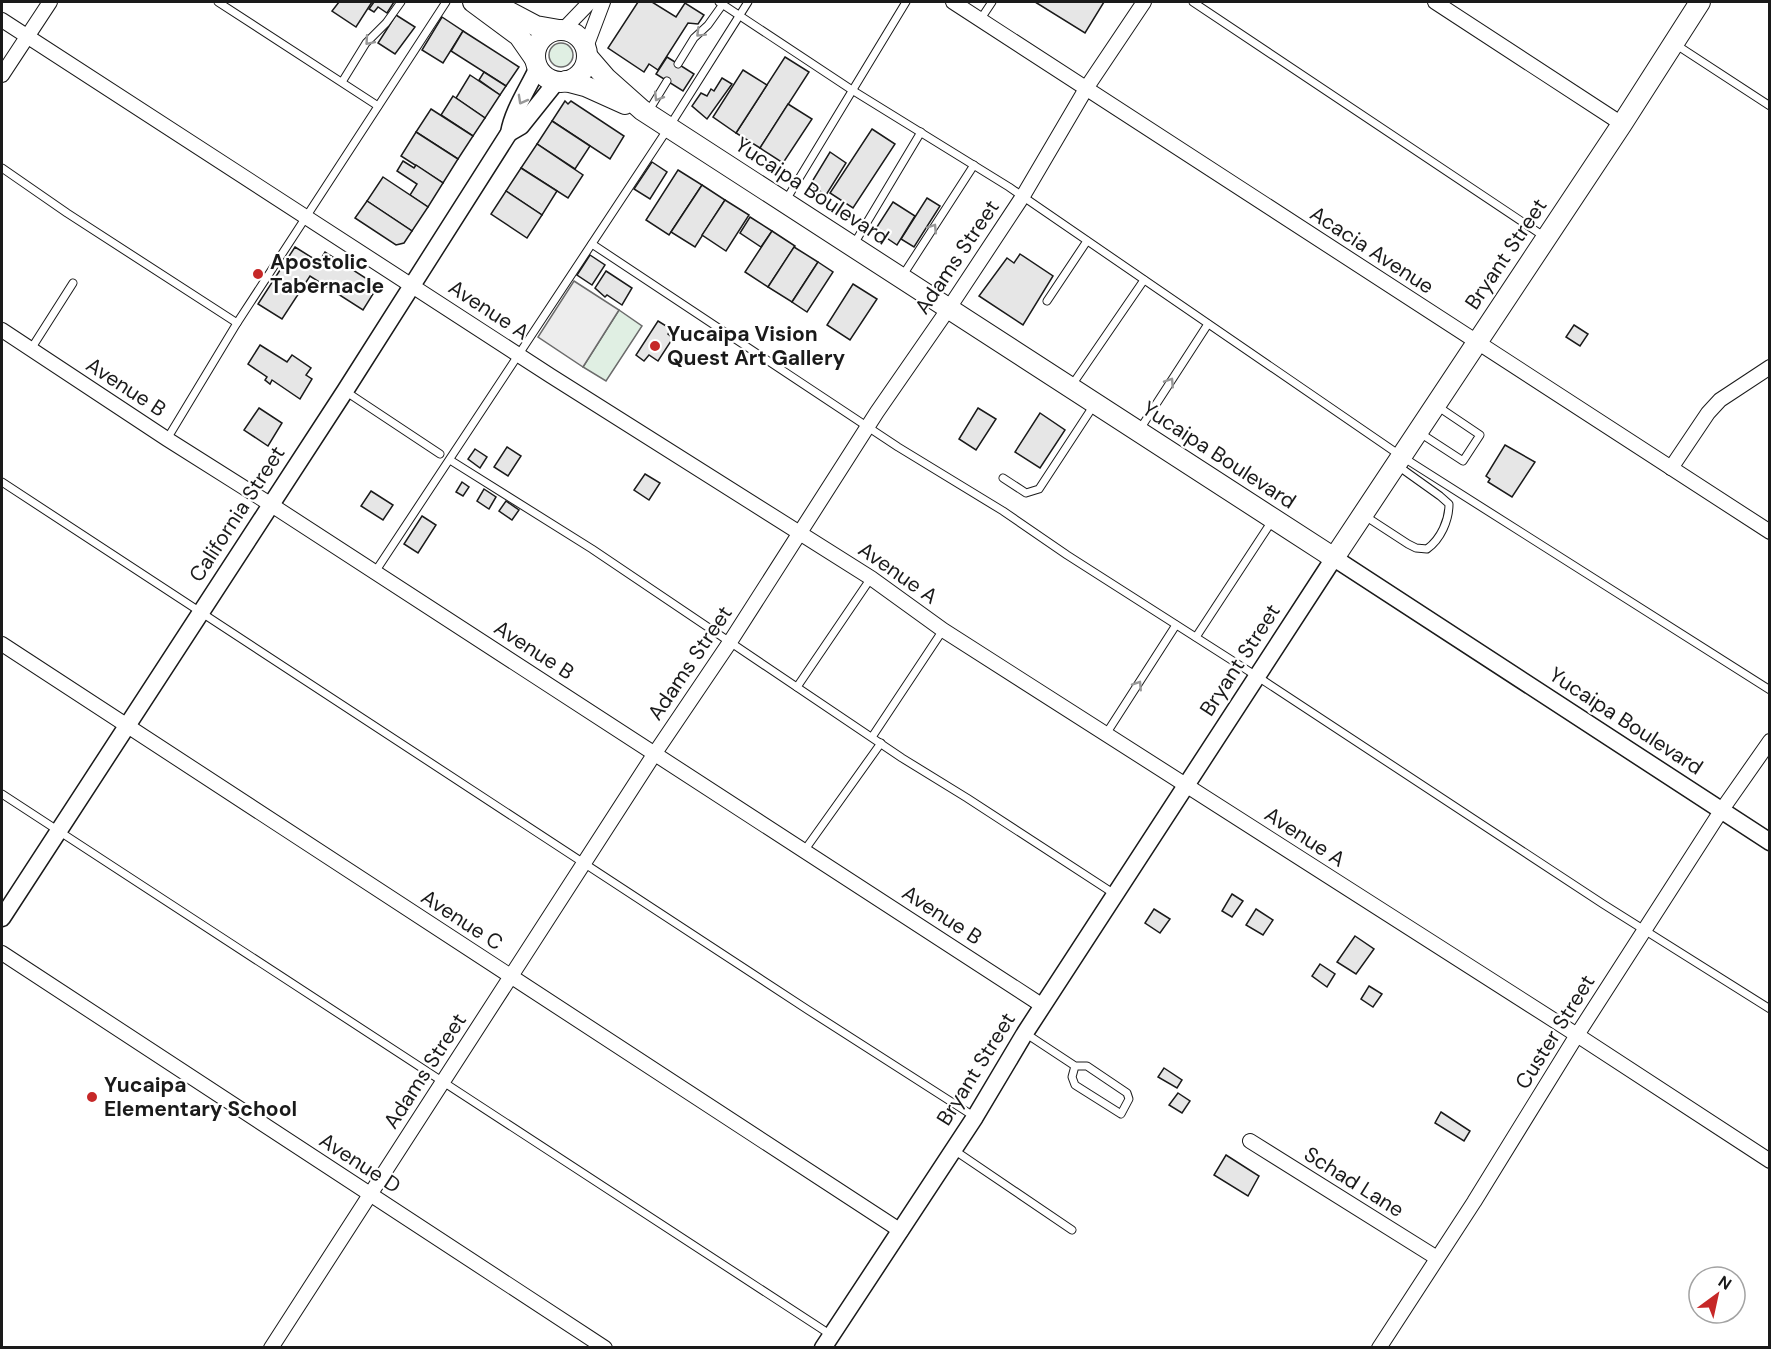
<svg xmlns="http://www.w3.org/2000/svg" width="1771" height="1349" viewBox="0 0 1771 1349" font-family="'DM Sans',sans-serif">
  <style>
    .green { fill: #e0efe3; stroke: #6a6a6a; stroke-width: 1.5 }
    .parking { fill: #ededed; stroke: #6a6a6a; stroke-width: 1.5 }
    .building { fill: #e6e6e6; stroke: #1a1a1a; stroke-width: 1.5 }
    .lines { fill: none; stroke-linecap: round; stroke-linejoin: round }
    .service-casing { stroke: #1a1a1a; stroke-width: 9 }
    .minor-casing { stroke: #1a1a1a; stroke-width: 16 }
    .tertiary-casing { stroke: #1a1a1a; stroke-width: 19 }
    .secondary-casing { stroke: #1a1a1a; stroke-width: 22 }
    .service { stroke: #fff; stroke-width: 7 }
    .minor { stroke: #fff; stroke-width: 14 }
    .tertiary { stroke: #fff; stroke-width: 16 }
    .secondary { stroke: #fff; stroke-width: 20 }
    .oneway { stroke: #989898 }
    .poi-dot { fill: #c62828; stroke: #fff; stroke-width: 2 }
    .labels { text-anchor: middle; stroke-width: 4.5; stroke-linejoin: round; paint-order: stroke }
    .street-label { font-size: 21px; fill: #1a1a1a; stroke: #fff }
    .poi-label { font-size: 21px; font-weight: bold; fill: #1a1a1a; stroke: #fff; text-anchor: start }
  </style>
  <rect width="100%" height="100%" fill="#fff"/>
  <!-- green -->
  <g class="green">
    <circle cx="561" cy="55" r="12"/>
    <path d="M619,310L642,326L606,381L583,367Z"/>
  </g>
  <!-- parking -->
  <path class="parking" d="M574,281L619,310L583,367L538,337Z"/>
  <!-- building -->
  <g class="building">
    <path d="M339,2H372L356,27L332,11Z"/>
    <path d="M374,2H394L387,13L378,7L374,12L369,9Z"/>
    <path d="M638,2H652L676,17L685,3L704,15L698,24L688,23L658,70L649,64L644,72L608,48Z"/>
    <path d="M1035,2H1104L1085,33Z"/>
    <path d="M396,15L415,27L395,54L378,43Z"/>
    <path d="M442,17L463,31L443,63L422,50Z"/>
    <path d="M463,31L519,67L506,86L451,51Z"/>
    <path d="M667,57L694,74L683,91L656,74Z"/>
    <path d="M785,57L809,72L760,148L736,133Z"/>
    <path d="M743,70L767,85L736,133L713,117Z"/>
    <path d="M484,72L506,86L500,95L479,80Z"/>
    <path d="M470,75L500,95L485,118L456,98Z"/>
    <path d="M722,78L732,84L707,119L692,106L701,93L707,96L711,89L714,91Z"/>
    <path d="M453,96L485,118L473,136L441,115Z"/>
    <path d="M565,101L568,104L571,101L624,136L610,159L552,121Z"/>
    <path d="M788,104L812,119L783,163L760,148Z"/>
    <path d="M431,109L473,136L458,159L416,132Z"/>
    <path d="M552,121L590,146L575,169L537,144Z"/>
    <path d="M872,129L895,144L853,208L830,193Z"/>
    <path d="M416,132L458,159L443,183L401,156Z"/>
    <path d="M537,144L583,175L568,198L521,168Z"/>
    <path d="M830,152L846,163L826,195L810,185Z"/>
    <path d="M403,161L414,168L416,165L443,183L428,207L410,195L417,184L397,171Z"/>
    <path d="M652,162L667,172L650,199L634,189Z"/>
    <path d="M521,168L557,191L542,215L506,191Z"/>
    <path d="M678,170L702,185L669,235L646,220Z"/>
    <path d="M383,177L428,207L412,231L367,201Z"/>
    <path d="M702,185L725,200L695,247L671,232Z"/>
    <path d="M506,191L542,215L527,238L491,214Z"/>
    <path d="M927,198L940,206L914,247L901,239Z"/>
    <path d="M725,200L749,215L726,251L702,235Z"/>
    <path d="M367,201L412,231L404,243L396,245L355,218Z"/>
    <path d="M893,202L915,216L897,245L875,230Z"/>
    <path d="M750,217L772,231L761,247L740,233Z"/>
    <path d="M772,231L795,246L768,287L745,272Z"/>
    <path d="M295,247L319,262L325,252L378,286L363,310L310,276L282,319L258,304Z"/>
    <path d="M794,247L818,262L792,302L768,287Z"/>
    <path d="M1020,254L1053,276L1023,325L979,296L1007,258L1014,263Z"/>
    <path d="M590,255L605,265L592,285L577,275Z"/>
    <path d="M818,262L833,272L807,312L792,302Z"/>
    <path d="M606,271L632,288L622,305L607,295L605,297L595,288Z"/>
    <path d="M853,284L877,299L850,340L827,325Z"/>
    <path d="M658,321L671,329L668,334L673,338L658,361L649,355L644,361L636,355Z"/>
    <path d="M1574,325L1588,334L1580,346L1566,337Z"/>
    <path d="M260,345L287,362L292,355L311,368L306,375L312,379L300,399L272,380L270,384L265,380L267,377L248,364Z"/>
    <path d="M259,408L282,423L268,446L244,430Z"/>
    <path d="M978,408L996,419L976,450L959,439Z"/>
    <path d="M1040,413L1065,430L1040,468L1015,452Z"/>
    <path d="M1505,445L1535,462L1512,497L1488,482L1490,479L1486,476Z"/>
    <path d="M507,447L521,456L508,476L494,467Z"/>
    <path d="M475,449L487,457L480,468L468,459Z"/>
    <path d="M645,474L660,483L649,500L634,490Z"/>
    <path d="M462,482L469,487L463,496L456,492Z"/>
    <path d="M484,489L496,497L489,509L477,501Z"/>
    <path d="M371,491L393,505L383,520L361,506Z"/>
    <path d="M506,501L519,510L512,520L499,511Z"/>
    <path d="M422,516L436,525L418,553L404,544Z"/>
    <path d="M1232,894L1243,901L1232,917L1222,911Z"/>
    <path d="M1154,909L1170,919L1160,933L1145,923Z"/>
    <path d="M1256,909L1273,920L1263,935L1246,925Z"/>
    <path d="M1355,936L1374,949L1356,974L1337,962Z"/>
    <path d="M1320,964L1335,974L1327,987L1312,976Z"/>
    <path d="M1369,986L1382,994L1373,1007L1361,999Z"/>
    <path d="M1164,1068L1182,1080L1177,1088L1158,1077Z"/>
    <path d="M1178,1093L1190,1101L1182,1113L1169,1105Z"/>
    <path d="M1441,1112L1470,1131L1464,1141L1435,1123Z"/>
    <path d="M1226,1155L1259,1176L1248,1196L1214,1175Z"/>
  </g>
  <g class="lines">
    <defs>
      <g id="service">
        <path d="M218,2L378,106"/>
        <path d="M719,2L852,90L1009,187L1401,456L1770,690"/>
        <path d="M1193,2L1545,237"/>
        <path d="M980,20L992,2"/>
        <path d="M1675,44L1770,106"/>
        <path d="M678,64L694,38L708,25L723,4"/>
        <path d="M342,82L366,43L386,23L401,2"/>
        <path d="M648,112L667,81"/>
        <path d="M2,168L67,213L237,323L446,2"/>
        <path d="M786,200L906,2"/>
        <path d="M592,244L898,447L1003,511L1067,555L1258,677L1603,904L1770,1009"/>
        <path d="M854,244L921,132"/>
        <path d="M903,275L974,165"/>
        <path d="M1047,301L1087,241"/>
        <path d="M31,349L73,283"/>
        <path d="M1072,385L1144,280"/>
        <path d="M345,391L440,454"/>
        <path d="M1140,429L1208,324"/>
        <path d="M1420,433L1463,461L1480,435L1437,406"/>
        <path d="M167,439L237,323"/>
        <path d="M450,460L592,549L902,758L967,798L1116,895"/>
        <path d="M1003,478L1026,493L1039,489L1094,405"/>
        <path d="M2,482L808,1010L975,1117"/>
        <path d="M1365,516L1408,544L1416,548L1427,549C1441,539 1449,520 1449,504L1440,496L1398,466"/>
        <path d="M375,572L669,127L748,2"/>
        <path d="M1196,637L1272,521"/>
        <path d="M797,687L871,578"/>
        <path d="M1106,734L1176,625"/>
        <path d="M872,737L943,630"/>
        <path d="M2,794L831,1335"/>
        <path d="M804,851L881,743"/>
        <path d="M1025,1033L1075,1066H1087L1127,1093L1129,1099L1121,1114L1075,1085L1072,1077L1075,1066"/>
        <path d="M954,1150L1072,1230"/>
      </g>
      <g id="minor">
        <path d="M953,2L1770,532"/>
        <path d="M1435,2L1622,124"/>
        <path d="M2,20L551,376L871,578L943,630L1577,1035L1770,1161"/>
        <path d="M563,30L590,2"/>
        <path d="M586,47L603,2"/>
        <path d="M2,75L50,2"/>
        <path d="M2,330L167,439L270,504L1043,1006"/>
        <path d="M1671,468L1708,413L1720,400L1770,367"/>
        <path d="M2,644L901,1231"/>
        <path d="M2,953L605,1348"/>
        <path d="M1250,1141L1437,1258"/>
        <path d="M271,1348L655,753L730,642L877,412L949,308L1023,196L1087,87L1144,2"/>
        <path d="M1379,1348L1474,1202L1577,1035L1721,811L1770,741"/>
      </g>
      <g id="tertiary">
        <path d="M509,133L521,126L557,81"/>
        <path d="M2,918L345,391L509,133C513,110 528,89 538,67"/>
        <path d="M823,1348L975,1117L1025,1033L1334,558L1770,842"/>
      </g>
      <g id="secondary">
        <path d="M473,2L519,36L535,59"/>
        <path d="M498,6L536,26L559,30"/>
        <circle cx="561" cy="56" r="26"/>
        <path d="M587,56L606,78L642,110L1334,558L1622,124L1700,2"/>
        <path d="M566,81L585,86L625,104"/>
      </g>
    </defs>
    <!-- service casing -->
    <use href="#service" class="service-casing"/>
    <!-- minor casing -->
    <use href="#minor" class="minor-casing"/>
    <!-- tertiary casing -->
    <use href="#tertiary" class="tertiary-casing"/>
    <!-- secondary casing -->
    <use href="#secondary" class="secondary-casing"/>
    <!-- service -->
    <use href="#service" class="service"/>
    <!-- minor -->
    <use href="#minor" class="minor"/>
    <!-- tertiary -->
    <use href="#tertiary" class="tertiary"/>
    <!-- secondary -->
    <use href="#secondary" class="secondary"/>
  </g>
  <!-- one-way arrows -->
  <defs><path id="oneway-chevron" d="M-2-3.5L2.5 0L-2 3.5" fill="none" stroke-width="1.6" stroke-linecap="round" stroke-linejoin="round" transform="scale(1.5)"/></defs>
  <g class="oneway">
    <use href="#oneway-chevron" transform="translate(700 33) rotate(135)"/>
    <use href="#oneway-chevron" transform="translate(369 41) rotate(131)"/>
    <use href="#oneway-chevron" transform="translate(658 97) rotate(122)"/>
    <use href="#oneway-chevron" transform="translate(522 100) rotate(119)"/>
    <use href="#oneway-chevron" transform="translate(933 228) rotate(-57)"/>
    <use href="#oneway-chevron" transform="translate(1170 382) rotate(-57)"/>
    <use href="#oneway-chevron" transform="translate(1138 685) rotate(-57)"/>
  </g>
  <!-- markers -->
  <g class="poi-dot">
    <circle cx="258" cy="274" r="6"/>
    <circle cx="655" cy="346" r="6"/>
    <circle cx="92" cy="1097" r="6"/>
  </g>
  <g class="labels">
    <!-- street labels -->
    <g class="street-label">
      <text transform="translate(812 191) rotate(33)" y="7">Yucaipa Boulevard</text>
      <text transform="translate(1372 250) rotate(33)" y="7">Acacia Avenue</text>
      <text transform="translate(1506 254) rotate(-56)" y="7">Bryant Street</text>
      <text transform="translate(957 257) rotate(-56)" y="7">Adams Street</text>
      <text transform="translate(489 310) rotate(33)" y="7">Avenue A</text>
      <text transform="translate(126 387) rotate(33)" y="7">Avenue B</text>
      <text transform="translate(1219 455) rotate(33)" y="7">Yucaipa Boulevard</text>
      <text transform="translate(237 514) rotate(-57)" y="7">California Street</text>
      <text transform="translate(898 573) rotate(35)" y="7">Avenue A</text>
      <text transform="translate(534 650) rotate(33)" y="7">Avenue B</text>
      <text transform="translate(1240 660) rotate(-57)" y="7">Bryant Street</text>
      <text transform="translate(690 663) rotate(-56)" y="7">Adams Street</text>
      <text transform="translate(1626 721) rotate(33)" y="7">Yucaipa Boulevard</text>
      <text transform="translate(1305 837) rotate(33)" y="7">Avenue A</text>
      <text transform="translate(942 915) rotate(33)" y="7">Avenue B</text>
      <text transform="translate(462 920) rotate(33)" y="7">Avenue C</text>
      <text transform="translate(1555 1032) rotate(-58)" y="7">Custer Street</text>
      <text transform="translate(976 1069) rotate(-58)" y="7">Bryant Street</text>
      <text transform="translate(425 1071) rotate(-57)" y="7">Adams Street</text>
      <text transform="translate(360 1163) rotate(33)" y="7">Avenue D</text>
      <text transform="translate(1354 1182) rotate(32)" y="7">Schad Lane</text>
    </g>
    <!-- poi labels -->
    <g class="poi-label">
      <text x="270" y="269">Apostolic<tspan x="270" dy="24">Tabernacle</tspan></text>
      <text x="667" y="341">Yucaipa Vision<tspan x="667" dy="24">Quest Art Gallery</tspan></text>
      <text x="104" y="1092">Yucaipa<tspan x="104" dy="24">Elementary School</tspan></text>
    </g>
  </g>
  <!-- border -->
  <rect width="1771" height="1349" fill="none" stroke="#1a1a1a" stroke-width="6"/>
  <!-- north arrow -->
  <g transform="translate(1717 1295) rotate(33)"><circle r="28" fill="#ffffff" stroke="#a3a3a3" stroke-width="1.5"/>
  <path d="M0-4.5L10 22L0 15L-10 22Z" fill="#c62828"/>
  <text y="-9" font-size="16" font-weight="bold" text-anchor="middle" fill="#1a1a1a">N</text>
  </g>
</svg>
